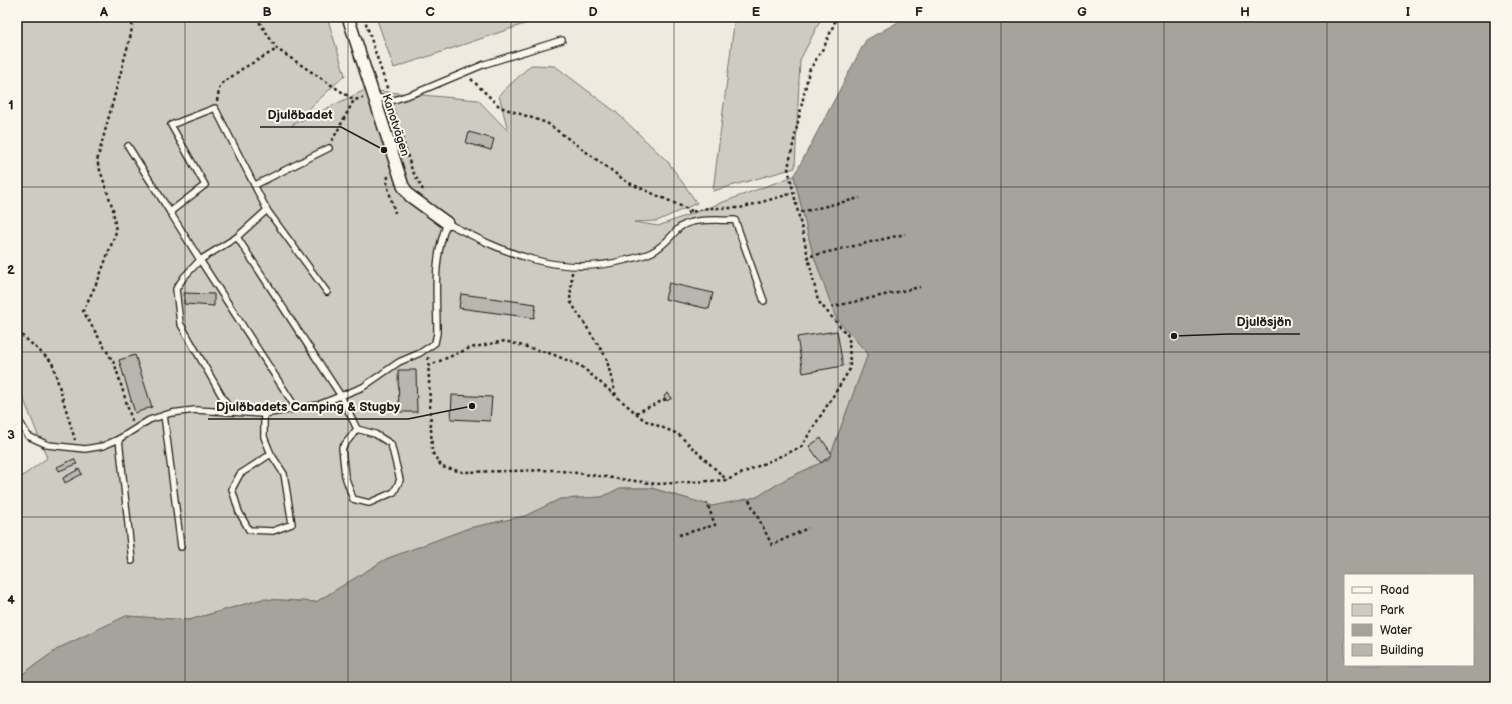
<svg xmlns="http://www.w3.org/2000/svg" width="1512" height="704" viewBox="0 0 1512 704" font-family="'Balsamiq Sans',sans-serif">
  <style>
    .green { fill: #ceccc2; stroke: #75746f }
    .water { fill: #a6a39d; stroke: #6f6d69; fill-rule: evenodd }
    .building { fill: #b9b6af; stroke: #1c1c1c }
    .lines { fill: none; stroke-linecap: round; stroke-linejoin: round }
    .lane-casing { stroke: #1c1c1c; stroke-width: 8 }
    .street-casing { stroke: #1c1c1c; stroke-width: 14 }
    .path { stroke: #1c1c1c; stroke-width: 2.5; stroke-dasharray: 3 3; stroke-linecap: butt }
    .lane { stroke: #fbf7ec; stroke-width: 5.5 }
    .street { stroke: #fbf7ec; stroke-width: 11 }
    .grid { fill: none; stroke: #1c1c1c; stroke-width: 1; stroke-opacity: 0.55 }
    .labels { text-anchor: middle; stroke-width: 4; stroke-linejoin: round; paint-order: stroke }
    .street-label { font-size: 12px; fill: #1c1c1c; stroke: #fbf7ec }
    .leader { fill: none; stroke: #1c1c1c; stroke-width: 1.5 }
    .callout-dot { fill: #1c1c1c; stroke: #fbf7ec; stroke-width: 1.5 }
    .callout-label { font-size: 13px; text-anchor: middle; font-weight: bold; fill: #1c1c1c; stroke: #fbf7ec; stroke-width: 4; stroke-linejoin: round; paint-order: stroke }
    .neatline { fill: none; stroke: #1c1c1c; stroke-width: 1.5 }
    .grid-label { font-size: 13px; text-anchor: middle; font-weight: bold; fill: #1c1c1c }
  </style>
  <rect width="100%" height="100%" fill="#eeeadf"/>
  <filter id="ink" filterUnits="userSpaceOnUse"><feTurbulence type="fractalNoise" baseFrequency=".025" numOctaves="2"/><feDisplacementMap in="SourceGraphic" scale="8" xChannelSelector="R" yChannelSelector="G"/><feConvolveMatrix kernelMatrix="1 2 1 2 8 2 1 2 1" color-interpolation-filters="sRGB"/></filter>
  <g filter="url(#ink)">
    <!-- green -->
    <g class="green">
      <path d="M17,17H327L345,75L292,125L365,90L478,100L508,131L499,95L531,65L555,66L617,113L668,162L697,203L657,221L634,222L658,226L794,176L812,251L836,318L868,354L829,459L786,479L757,497L712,506L652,488H620L602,497L560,499L525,516L469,528L386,559L316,602L263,599L189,620L126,616L59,648L17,678V480L47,458L17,382Z"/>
      <path d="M376,17H545L394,68Z"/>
      <path d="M735,17H822L800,60L795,168L713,191Z"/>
    </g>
    <!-- water -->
    <path class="water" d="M907,17H1495V687H17V678L59,648L126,616L189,620L263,599L316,602L386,559L469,528L525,516L560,499L602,497L620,488H651L712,506L757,497L786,479L829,459L868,354L836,318L812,251L794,176L866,40ZM1345,575H1473V665H1345Z"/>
    <!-- building -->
    <g class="building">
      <path d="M469,132L494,139L491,150L466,143Z"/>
      <path d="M669,283L713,293L709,309L665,299Z"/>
      <path d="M184,293L214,294V306L184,304Z"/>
      <path d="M461,294L536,304L534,318L459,308Z"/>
      <path d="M837,331L843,366L803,373L797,337Z"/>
      <path d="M135,355L152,407L135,413L119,360Z"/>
      <path d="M398,370H416L417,412H399Z"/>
      <path d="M668,393L672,398L667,401L664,396Z"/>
      <path d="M452,395L492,397L490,421L451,419Z"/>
      <path d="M821,438L832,454L821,463L809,446Z"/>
      <path d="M74,459L77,464L59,471L57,467Z"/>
      <path d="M79,469L82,474L65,483L63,478Z"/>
    </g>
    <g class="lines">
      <defs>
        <g id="lane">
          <path d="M373,96L391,101L418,92L485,64L562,40"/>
          <path d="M128,146L170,212"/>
          <path d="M255,185L329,148"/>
          <path d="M237,237L200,260L296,408"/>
          <path d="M327,292L267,210L237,237L341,396L357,429L375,434L391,444L400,480L394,492L369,503L353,499L345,476L342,448L357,429"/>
          <path d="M231,412L180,323L176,289L184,277L200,260L170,212L205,185L171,125L215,108L267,210"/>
          <path d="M264,414V437L271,454L240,474L232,489L239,512L249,530L273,531L292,524L284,474L271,454"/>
          <path d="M164,415L181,547"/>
          <path d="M21,424L28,436L48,445L85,449L103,446L119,439L149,420L171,413L195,410L264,414L318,405L363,387L399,362L420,353L435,343L437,333C437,293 432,262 447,223C505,253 559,278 626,260C635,258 644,256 652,252C664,246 670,237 679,228C692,217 719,221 735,220L764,301"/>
          <path d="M119,439L132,561"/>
        </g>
        <path id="street" d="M348,17L403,186L410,196L447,223"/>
      </defs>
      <!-- lane casing -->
      <use href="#lane" class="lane-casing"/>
      <!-- street casing -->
      <use href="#street" class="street-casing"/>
      <!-- path -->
      <g class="path">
        <path d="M256,17L277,49L354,100"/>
        <path d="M364,17L388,91"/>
        <path d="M471,79L500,107L547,123L627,182L692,211"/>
        <path d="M217,101L220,85L242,69L277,49"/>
        <path d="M393,109L412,170L423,190"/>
        <path d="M332,141L354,100L363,98"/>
        <path d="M388,176L387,184L395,213"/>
        <path d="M801,212L860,198"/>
        <path d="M687,213L708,208H740L794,193"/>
        <path d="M811,256L905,234"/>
        <path d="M572,272L570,301L606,357L616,396"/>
        <path d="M831,307L920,287"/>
        <path d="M17,331L52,362L75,440"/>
        <path d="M428,357L432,452L442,467L463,472L555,470L657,484L727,480L801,447L850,369L849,337L818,301L788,168L809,71L825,45L837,17"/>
        <path d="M428,366L470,348L505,341L552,354L581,366L644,420L678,434L727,480"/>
        <path d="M636,413L666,399"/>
        <path d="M132,421L115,365L83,311L99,278L116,232L113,209L97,161L131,34L133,17"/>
        <path d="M749,500L772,545L808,528"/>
        <path d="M679,535L715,525L707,503"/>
      </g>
      <!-- lane -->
      <use href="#lane" class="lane"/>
      <!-- street -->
      <use href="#street" class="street"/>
    </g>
  </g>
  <!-- grid -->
  <path class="grid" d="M185,17V687M348,17V687M511,17V687M674,17V687M838,17V687M1001,17V687M1164,17V687M1327,17V687M17,187H1495M17,352H1495M17,517H1495"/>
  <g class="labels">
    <!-- street labels -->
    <g class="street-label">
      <text transform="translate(396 125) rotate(72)" y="4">Kanotvägen</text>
    </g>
  </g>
  <!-- callouts -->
  <path class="leader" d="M384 150L341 127H260M1174 336L1229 334H1300M472 406L408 419H208"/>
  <g class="callout-dot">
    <circle cx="384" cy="150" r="4"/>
    <circle cx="1174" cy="336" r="4"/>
    <circle cx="472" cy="406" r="4"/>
  </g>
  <g class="callout-label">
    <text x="300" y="119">Djulöbadet</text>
    <text x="1264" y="326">Djulösjön</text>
    <text x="308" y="411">Djulöbadets Camping &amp; Stugby</text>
  </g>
  <!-- margin -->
  <rect width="1512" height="704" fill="none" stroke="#fbf7ec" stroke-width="44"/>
  <!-- legend -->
  <rect x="1344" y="574" width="130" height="92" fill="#fbf7ec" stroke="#a29f99"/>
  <rect x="1352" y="587" width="20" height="6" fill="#fbf7ec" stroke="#a29f99"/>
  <text x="1380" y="594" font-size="12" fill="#1c1c1c">Road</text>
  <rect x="1352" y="604" width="20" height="12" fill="#ceccc2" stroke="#a29f99"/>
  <text x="1380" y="614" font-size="12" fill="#1c1c1c">Park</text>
  <rect x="1352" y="624" width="20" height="12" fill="#a6a39d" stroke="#a29f99"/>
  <text x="1380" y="634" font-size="12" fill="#1c1c1c">Water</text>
  <rect x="1352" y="644" width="20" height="12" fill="#b9b6af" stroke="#a29f99"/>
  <text x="1380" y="654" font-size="12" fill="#1c1c1c">Building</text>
  <rect x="22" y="22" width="1468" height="660" class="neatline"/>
  <g class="grid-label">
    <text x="104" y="16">A</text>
    <text x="267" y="16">B</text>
    <text x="430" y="16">C</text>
    <text x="593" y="16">D</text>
    <text x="756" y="16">E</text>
    <text x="919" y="16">F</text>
    <text x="1082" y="16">G</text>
    <text x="1245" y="16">H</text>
    <text x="1408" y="16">I</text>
    <text x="11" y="109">1</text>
    <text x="11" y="274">2</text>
    <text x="11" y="439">3</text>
    <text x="11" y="604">4</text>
  </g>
</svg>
